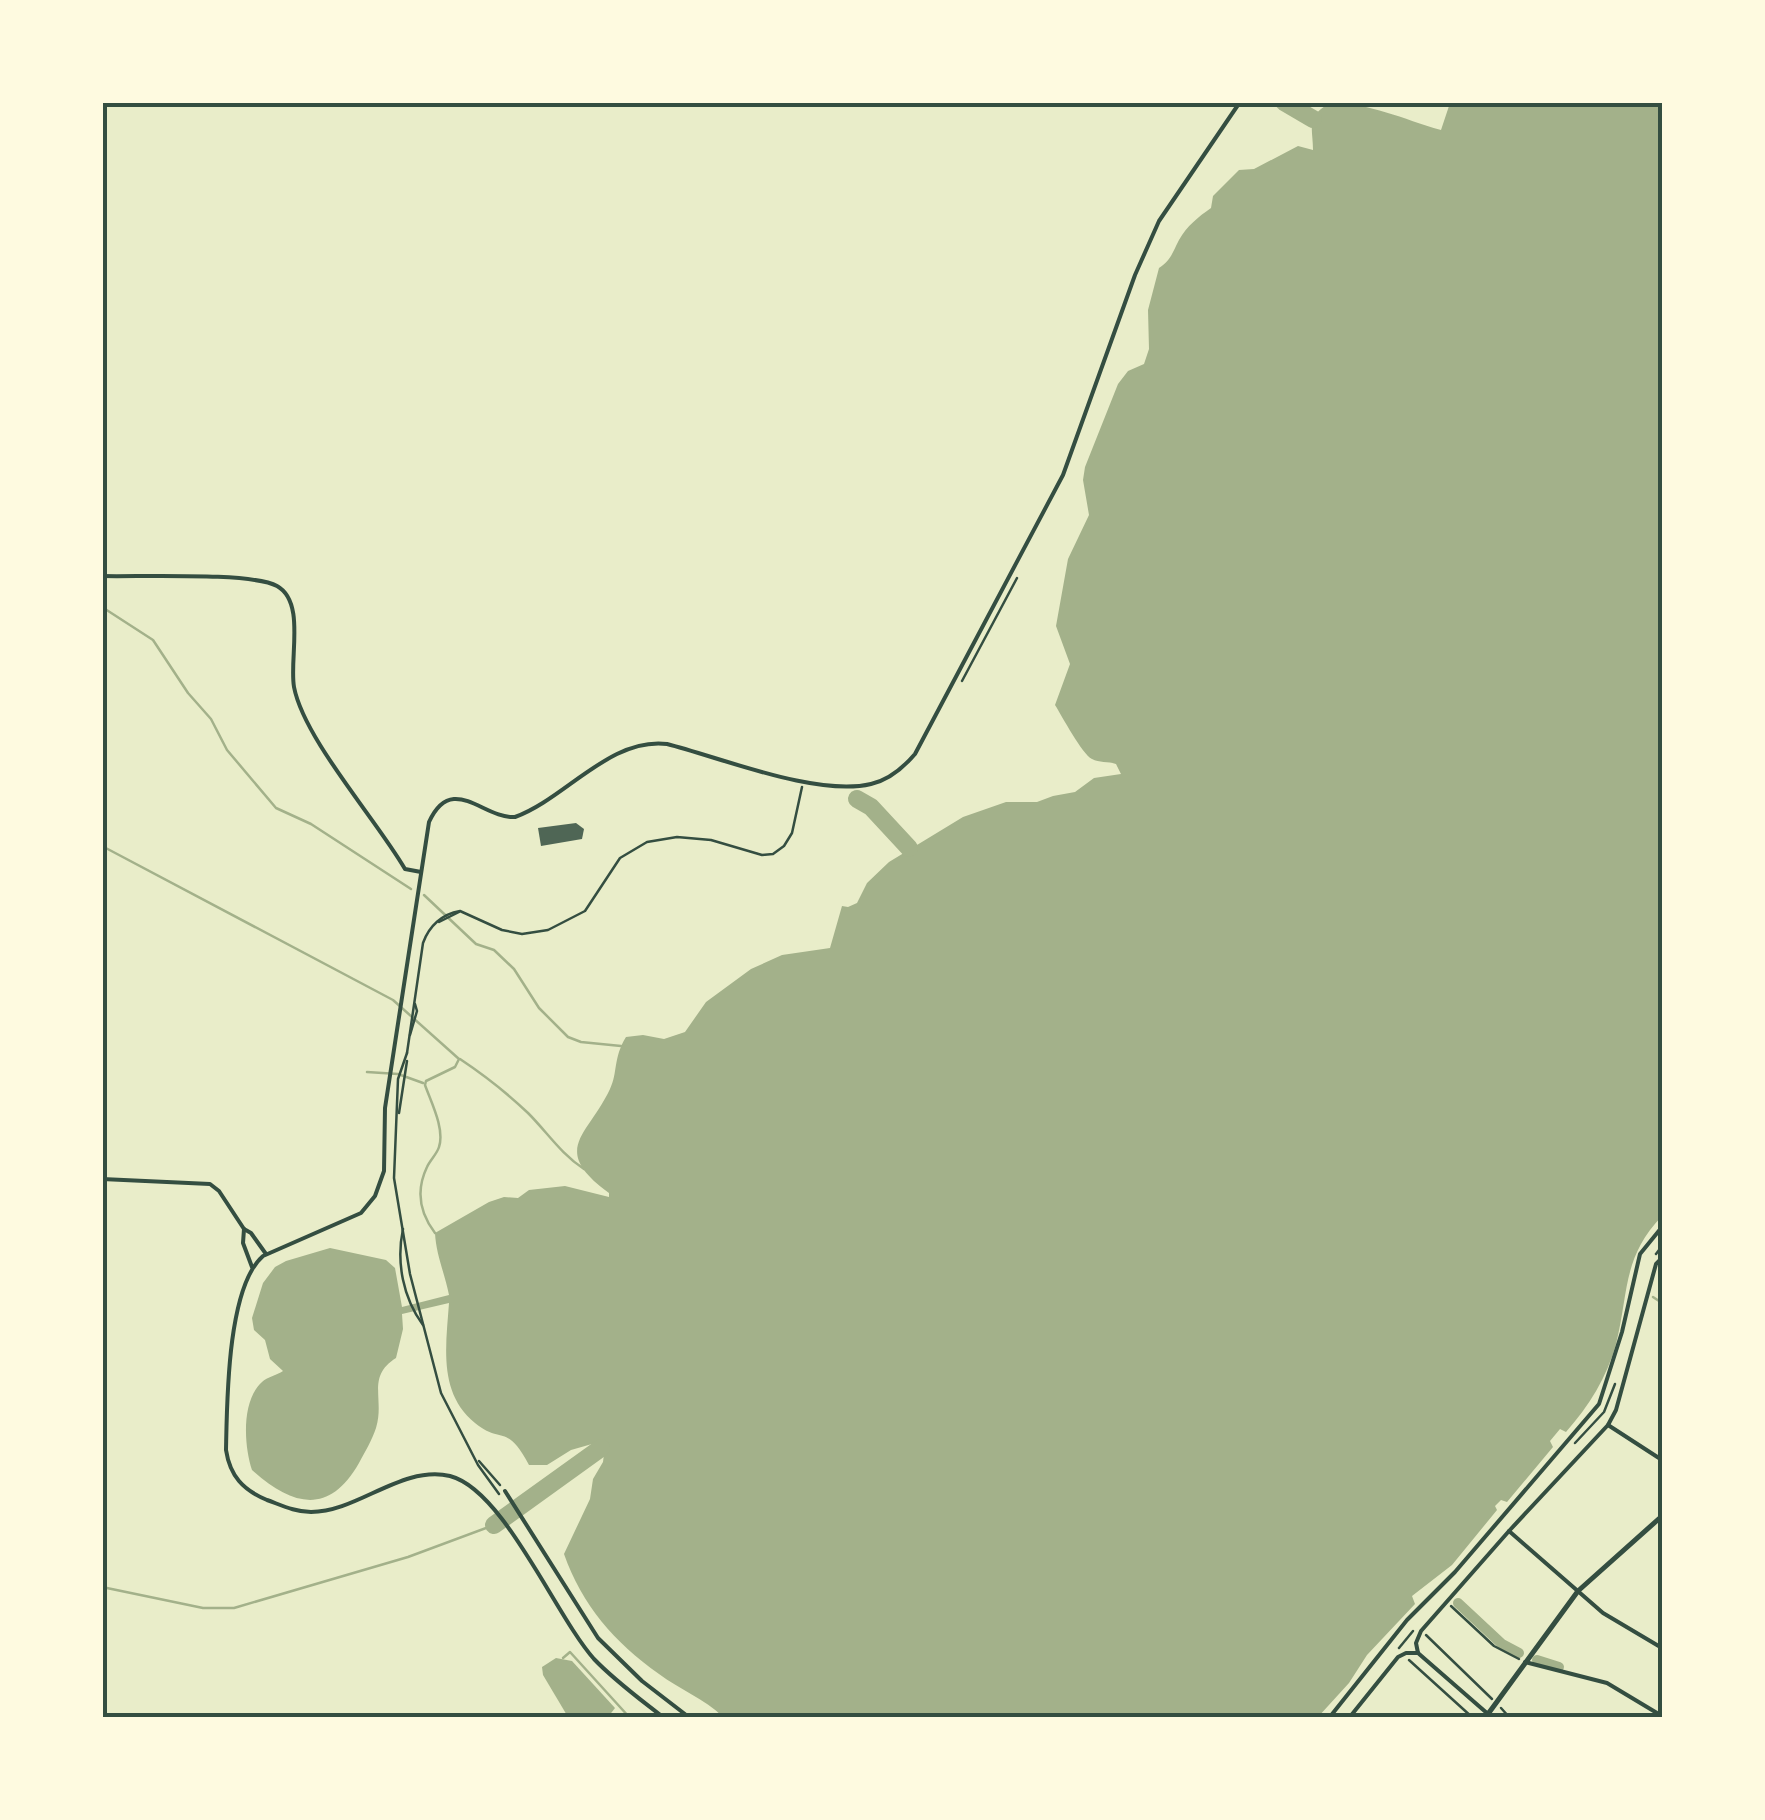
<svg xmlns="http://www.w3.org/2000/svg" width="1765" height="1820" viewBox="0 0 1765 1820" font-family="'Roboto Condensed',sans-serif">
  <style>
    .water { fill: #a3b18a }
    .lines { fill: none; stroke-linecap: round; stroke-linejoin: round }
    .stream { stroke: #a3b18a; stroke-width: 2.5 }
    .canal { stroke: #a3b18a; stroke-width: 10 }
    .river { stroke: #a3b18a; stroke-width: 18 }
    .building { fill: #4f6655 }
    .path { stroke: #344e41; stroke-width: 2.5 }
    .pedestrian { stroke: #344e41; stroke-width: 4 }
    .minor { stroke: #344e41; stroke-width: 4 }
    .tertiary { stroke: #344e41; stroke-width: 5 }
    .secondary { stroke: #344e41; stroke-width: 6 }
    .neatline { fill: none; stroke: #344e41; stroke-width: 4 }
  </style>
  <rect width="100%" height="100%" fill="#e9edc9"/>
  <!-- water -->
  <g class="water">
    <path d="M1330,103C1371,103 1402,119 1441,130L1450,103H1662V1216C1622,1258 1629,1292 1616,1344C1607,1377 1589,1406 1566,1432L1560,1429L1550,1441L1553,1447L1507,1502L1501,1500L1495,1506L1497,1510L1452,1565L1412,1596L1415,1604L1367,1655L1349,1683L1318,1717H723C705,1699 679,1689 659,1674C614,1642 582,1605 564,1554L590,1499L593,1479L603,1462L604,1454L592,1444L571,1450L547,1465H529C506,1422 502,1445 475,1423C438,1393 446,1346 449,1303L402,1314L403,1329L396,1358C366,1377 385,1399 376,1428C372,1440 365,1452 359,1463C329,1516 292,1506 252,1470C244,1446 241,1401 262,1382C267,1377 277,1375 283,1371L270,1359L265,1340L254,1330L252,1318L263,1283L275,1267L286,1261L330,1248L386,1260L395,1268L402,1307L449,1295C445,1274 436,1255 435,1233L489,1202L504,1197L518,1198L529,1190L565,1186L609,1197V1193C549,1149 588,1136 610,1089C618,1072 613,1058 626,1037L643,1035L664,1039L685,1032L706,1002L751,969L782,955L830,948L842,906L848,907L857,903L867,883L889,862L963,817L1006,802H1037L1053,796L1075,792L1094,778L1121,774L1116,764C1108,761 1099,763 1092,759C1082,754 1062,716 1055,705L1070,664L1056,626L1068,559L1089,515L1083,480L1085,467L1118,384L1128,371L1144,364L1149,349L1148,310L1159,268C1172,259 1172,253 1179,240C1187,226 1198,217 1211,208L1213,196L1239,170L1254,169L1298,146L1313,150C1313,128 1305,117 1330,103Z"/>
    <path d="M556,1658L572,1661L615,1708L608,1717H568L543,1675L542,1667Z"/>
  </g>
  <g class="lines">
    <!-- stream -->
    <g class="stream">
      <path d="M102,607L153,640L188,693L211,719L227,750L276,808L311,824L411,889"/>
      <path d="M102,846L393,1000L459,1059L455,1067L426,1081L425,1085C431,1102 445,1129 439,1147C437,1154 430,1160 427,1167C416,1190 419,1212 435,1233"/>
      <path d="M424,895L476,944L494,950L514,969L539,1008L568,1037L581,1042L621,1046"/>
      <path d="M460,1059C484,1075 507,1093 528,1113C547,1132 561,1154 584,1169"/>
      <path d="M367,1072L398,1074L423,1083"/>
      <path d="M1653,1297L1662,1303"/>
      <path d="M102,1587L203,1608H234L408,1557L494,1525"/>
      <path d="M563,1658L570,1652L630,1718"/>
    </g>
    <!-- canal -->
    <g class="canal">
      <path d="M1458,1603L1502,1644L1519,1653"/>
      <path d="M1537,1660L1559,1667"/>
    </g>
    <!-- river -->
    <g class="river">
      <path d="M1284,102L1313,119"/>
      <path d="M857,799L871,807L909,848"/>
      <path d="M494,1525L601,1448"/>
    </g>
  </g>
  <!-- building -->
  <path class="building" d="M576,823L584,829L582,839L541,846L538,828Z"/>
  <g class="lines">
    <!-- path -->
    <g class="path">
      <path d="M962,681L1017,578"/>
      <path d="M439,922L459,912"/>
      <path d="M410,1035L417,1011L415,1004"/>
      <path d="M407,1053L398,1079L394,1178L410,1274L441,1393L478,1465L499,1494"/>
      <path d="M407,1053L423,943C429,926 442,914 460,911L502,930L522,934L548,930L585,911L620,858L647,842L677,837L711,840L762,855L773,854L784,846L792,833L802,787"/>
      <path d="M399,1113L407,1061"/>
      <path d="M403,1229C396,1262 403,1298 423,1325"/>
      <path d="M1656,1254L1662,1246"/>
      <path d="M1575,1443L1604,1412L1615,1384"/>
      <path d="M479,1461L500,1485"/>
      <path d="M1451,1606L1494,1646L1519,1659"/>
      <path d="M1426,1635L1492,1699"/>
      <path d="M1399,1648L1413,1631"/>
      <path d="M1409,1660L1473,1718"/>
      <path d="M1501,1708L1510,1718"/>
    </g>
    <!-- pedestrian -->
    <g class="pedestrian">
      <path d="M1608,1425L1662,1460"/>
      <path d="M505,1491L598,1638L642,1681L690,1718"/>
      <path d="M1329,1718L1407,1620L1455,1572L1599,1404L1622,1332L1640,1254L1662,1227"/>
    </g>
    <!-- minor -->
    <g class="minor">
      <path d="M102,576C138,577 252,572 277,586C306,602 289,659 294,687C304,739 376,819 405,869L421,872"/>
      <path d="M102,1179L210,1184L219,1191L244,1229L251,1233L266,1254"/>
      <path d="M244,1229L243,1243L252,1267"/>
      <path d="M1509,1531L1603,1613L1662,1648"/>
      <path d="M1418,1653L1416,1643L1421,1631L1509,1531L1608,1425L1616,1410L1656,1264L1662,1258"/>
      <path d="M1418,1653L1488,1714"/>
      <path d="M1525,1662L1607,1683L1662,1716"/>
      <path d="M664,1718C640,1699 615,1681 594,1659C555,1615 504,1490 450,1476C401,1465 358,1512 311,1512C295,1512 281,1505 267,1500C243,1490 230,1476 226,1450C227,1403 227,1287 263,1256L361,1213L375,1196L384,1171L385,1108L429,822C452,772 483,819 515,817C565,799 610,737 667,744C722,758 817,797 871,784C889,780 903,768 915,754L1063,475L1135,275L1159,221L1240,102"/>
      <path d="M1349,1718L1398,1657L1406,1653H1418"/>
    </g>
    <!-- tertiary -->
    <path class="tertiary" d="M1488,1714L1578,1591L1662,1516"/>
    <!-- secondary -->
    <path class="secondary" d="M1485,1718L1488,1714L1491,1718"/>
  </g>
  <!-- border -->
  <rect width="1765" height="1820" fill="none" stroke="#fefae0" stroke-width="210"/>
  <rect x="105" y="105" width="1555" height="1610" class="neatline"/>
</svg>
